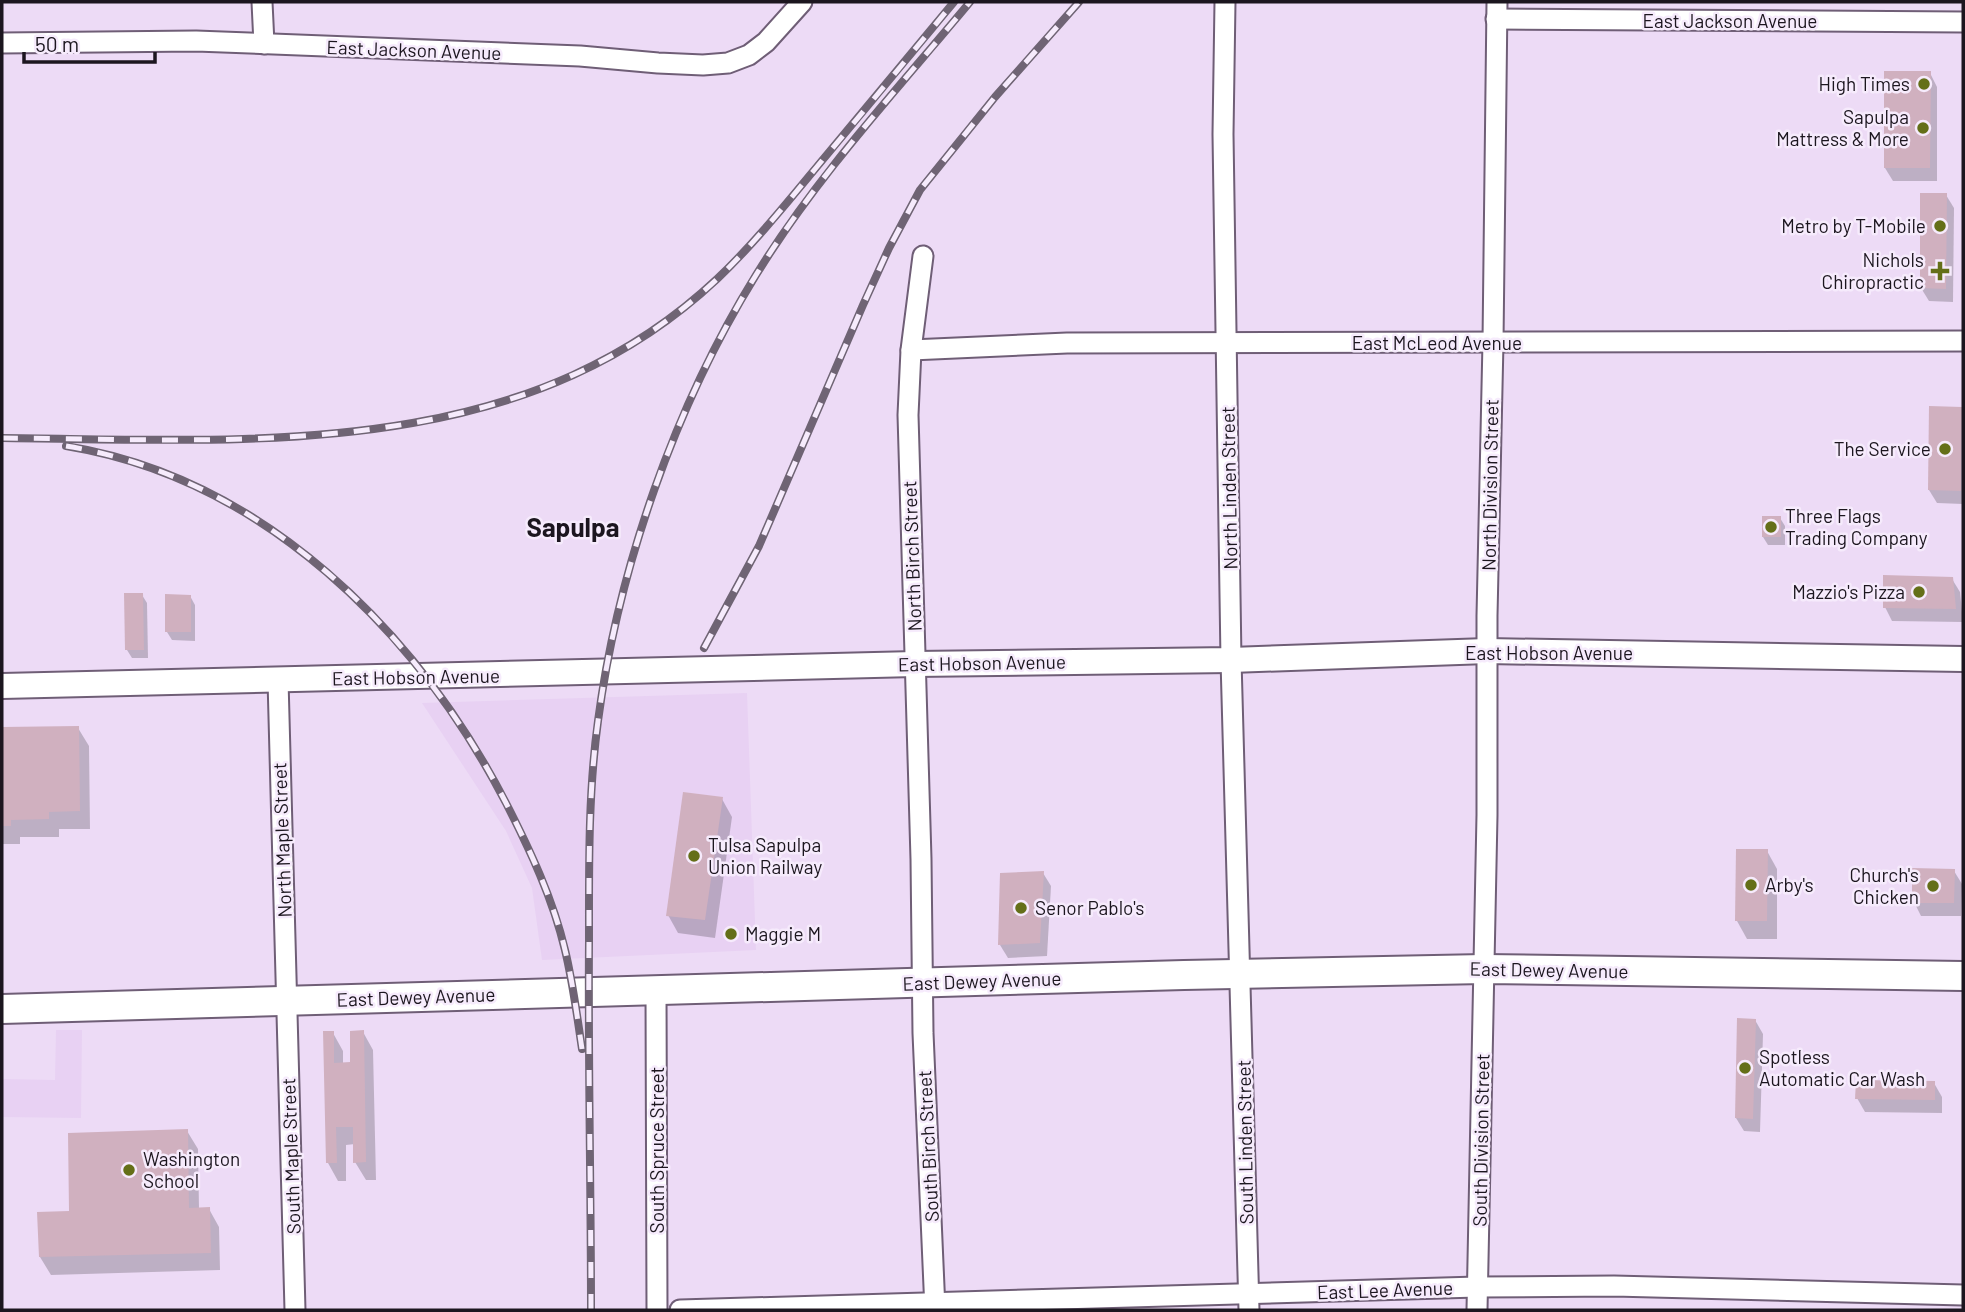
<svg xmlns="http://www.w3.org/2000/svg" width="1965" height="1312" viewBox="0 0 1965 1312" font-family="Barlow,sans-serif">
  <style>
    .built { fill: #e8d1f3 }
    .shadow { fill: #0003 }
    .building { fill: #d0b0bf }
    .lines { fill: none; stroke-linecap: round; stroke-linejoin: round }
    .minor-casing { stroke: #6f5e76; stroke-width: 23 }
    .tertiary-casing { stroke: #6f5e76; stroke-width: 28 }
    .secondary-casing { stroke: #6f5e76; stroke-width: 32 }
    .minor { stroke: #fff; stroke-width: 19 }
    .tertiary { stroke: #fff; stroke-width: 24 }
    .secondary { stroke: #fff; stroke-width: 28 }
    .rail-casing { stroke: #6f6474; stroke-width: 8 }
    .rail { stroke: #f6ebfc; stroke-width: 5; stroke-dasharray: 16; stroke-linecap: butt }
    .poi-dot { fill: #646f18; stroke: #f6ebfc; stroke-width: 2.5 }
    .labels { text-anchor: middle; stroke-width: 5; stroke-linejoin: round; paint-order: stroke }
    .street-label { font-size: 19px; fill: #1c161f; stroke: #f6ebfc }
    .poi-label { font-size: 19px; fill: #1c161f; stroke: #f6ebfc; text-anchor: end }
    .district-label { font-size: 26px; font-weight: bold; fill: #1c161f; stroke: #f6ebfc }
  </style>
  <rect width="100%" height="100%" fill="#eddbf6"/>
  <!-- built -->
  <g class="built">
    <path d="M747,693L756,950L542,960L532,888L506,831L422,703Z"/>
    <path d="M56,1030H82L81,1118L2,1117V1079L55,1080Z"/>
  </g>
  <!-- shadow -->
  <g class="shadow">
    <path d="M1930,73L1937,87V181H1893L1885,168Z"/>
    <path d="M1946,195L1954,208L1953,302L1929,301L1921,288Z"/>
    <path d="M1961,408L1963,413V504L1937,503L1929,490Z"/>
    <path d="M1780,518L1785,526V545H1768L1763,537Z"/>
    <path d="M1952,579L1960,592L1963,622L1892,621L1885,607Z"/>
    <path d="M142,595L147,603L148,658H132L127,650Z"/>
    <path d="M190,596L195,605V641L172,640L167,632Z"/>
    <path d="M78,728L89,746L90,829H59V837H20V844H2V729Z"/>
    <path d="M722,799L732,817L715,938L678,933L668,915Z"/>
    <path d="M1767,851L1777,869V939H1747L1737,921Z"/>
    <path d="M1954,871L1962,884L1961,916H1921L1914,902Z"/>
    <path d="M1043,873L1051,886L1047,956L1008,958L1000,945Z"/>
    <path d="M1755,1020L1763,1034L1760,1132L1744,1131L1736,1118Z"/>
    <path d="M363,1032L373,1050L376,1180H366L355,1162V1144L346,1145V1181H338L328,1163L333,1033L343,1051V1064H352Z"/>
    <path d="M1934,1083L1942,1097V1113L1865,1112L1857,1098Z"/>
    <path d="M187,1131L198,1149L199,1209H209L219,1227L220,1270L51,1275L40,1257L39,1214L71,1213Z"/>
  </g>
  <!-- building -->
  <g class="building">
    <path d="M1884,71H1931L1930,168H1884Z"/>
    <path d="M1920,193H1947L1946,289L1920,288Z"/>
    <path d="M1929,406L1962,407L1961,491L1928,490Z"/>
    <rect x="1762" y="516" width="19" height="21"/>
    <path d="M1883,575L1953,577L1956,609L1883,608Z"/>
    <path d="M124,593H143L144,650H125Z"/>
    <path d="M165,594L191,595V632H165Z"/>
    <path d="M79,726L80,811L49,812V819L11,820V826H2V727Z"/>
    <path d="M683,792L723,797L705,920L666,916Z"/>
    <path d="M1736,849H1768L1767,921H1735Z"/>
    <path d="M1912,868L1955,869L1954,903H1912Z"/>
    <path d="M1044,871L1040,943L998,945L1000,873Z"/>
    <path d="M1737,1018L1756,1019L1753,1119L1735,1118Z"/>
    <path d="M364,1030L366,1162L353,1163V1127H336L337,1163H326L323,1031H334V1063L350,1062V1031Z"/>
    <path d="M1856,1080L1935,1081V1100L1855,1099Z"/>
    <path d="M188,1129L189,1208L210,1207L211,1253L39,1257L37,1212L69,1211L68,1133Z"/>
  </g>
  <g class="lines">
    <defs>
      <g id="minor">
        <path d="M262,2L264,44"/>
        <path d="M1225,2L1223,134L1231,660L1249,1310"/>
        <path d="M1496,19L1963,22"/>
        <path d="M2,43L196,41L580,56L658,63L703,65L728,63L749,55L766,42L802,2"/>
        <path d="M923,256L911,350L908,415L921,859L923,1033L935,1310"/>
        <path d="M911,350L1067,343L1963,341"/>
        <path d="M278,680L295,1310"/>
        <path d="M656,990L657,1310"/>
        <path d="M680,1310L1477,1287L1614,1286L1963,1295"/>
        <path d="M1477,1310L1487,815V616L1493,342L1497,2"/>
      </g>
      <path id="tertiary" d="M2,686L915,664L1231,660L1487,651L1963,659"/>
      <path id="secondary" d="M2,1009L1184,975L1484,969L1963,976"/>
    </defs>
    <!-- minor casing -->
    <use href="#minor" class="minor-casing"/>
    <!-- tertiary casing -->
    <use href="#tertiary" class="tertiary-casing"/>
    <!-- secondary casing -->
    <use href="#secondary" class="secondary-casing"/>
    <!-- minor -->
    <use href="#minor" class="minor"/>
    <!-- tertiary -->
    <use href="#tertiary" class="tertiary"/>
    <!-- secondary -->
    <use href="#secondary" class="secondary"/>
    <defs>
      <g id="rail">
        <path d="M2,438C250,440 521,463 717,279C756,242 790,199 825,157C868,106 911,54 954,2"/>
        <path d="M66,446C263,478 417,631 506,803C530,850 553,899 565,950C573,983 577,1016 582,1049"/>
        <path d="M704,648L759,546L863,305L889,248L920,190L995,97L1079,2"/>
        <path d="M591,1310C591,1187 588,1064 589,941C589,868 588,794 598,721C618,569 675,406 756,275C817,176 896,91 970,2"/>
      </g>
    </defs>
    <!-- rail casing -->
    <use href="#rail" class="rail-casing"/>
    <!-- rail -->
    <use href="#rail" class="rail"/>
  </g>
  <!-- markers -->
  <g class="poi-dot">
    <circle cx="1924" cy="84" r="7"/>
    <circle cx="1923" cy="128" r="7"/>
    <circle cx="1940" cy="226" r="7"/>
    <path d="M1936.5 260.5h7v7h7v7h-7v7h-7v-7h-7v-7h7z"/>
    <circle cx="1945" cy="449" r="7"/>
    <circle cx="1771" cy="527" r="7"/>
    <circle cx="1919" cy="592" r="7"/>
    <circle cx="694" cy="856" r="7"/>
    <circle cx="1751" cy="885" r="7"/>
    <circle cx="1933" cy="886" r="7"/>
    <circle cx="1021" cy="908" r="7"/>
    <circle cx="731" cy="934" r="7"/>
    <circle cx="1745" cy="1068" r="7"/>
    <circle cx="129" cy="1170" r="7"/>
  </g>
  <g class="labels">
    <!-- street labels -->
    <g class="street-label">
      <text x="1730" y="28">East Jackson Avenue</text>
      <text transform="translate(414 50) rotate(2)" y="7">East Jackson Avenue</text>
      <text x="1437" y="350">East McLeod Avenue</text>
      <text transform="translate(1490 485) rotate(-89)" y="7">North Division Street</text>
      <text transform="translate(1229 488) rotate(-91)" y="7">North Linden Street</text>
      <text transform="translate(912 556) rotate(-92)" y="7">North Birch Street</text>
      <text x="1549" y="660">East Hobson Avenue</text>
      <text transform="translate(982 663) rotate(-1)" y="7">East Hobson Avenue</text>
      <text transform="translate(416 677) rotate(-1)" y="7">East Hobson Avenue</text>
      <text transform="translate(282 840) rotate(-92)" y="7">North Maple Street</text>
      <text transform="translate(1549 970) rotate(1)" y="7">East Dewey Avenue</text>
      <text transform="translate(982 981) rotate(-2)" y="7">East Dewey Avenue</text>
      <text transform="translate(416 997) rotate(-2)" y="7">East Dewey Avenue</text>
      <text transform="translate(1481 1140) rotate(-89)" y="7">South Division Street</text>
      <text transform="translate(1245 1142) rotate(-91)" y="7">South Linden Street</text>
      <text transform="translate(928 1146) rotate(-93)" y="7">South Birch Street</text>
      <text transform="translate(657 1150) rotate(-90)" y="7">South Spruce Street</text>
      <text transform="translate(291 1156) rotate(-92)" y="7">South Maple Street</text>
      <text transform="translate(1385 1290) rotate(-2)" y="7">East Lee Avenue</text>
    </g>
    <!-- poi labels -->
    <g class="poi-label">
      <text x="1910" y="91">High Times</text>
      <text x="1909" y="124">Sapulpa<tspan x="1909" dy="22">Mattress &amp; More</tspan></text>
      <text x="1926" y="233">Metro by T-Mobile</text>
      <text x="1924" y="267">Nichols<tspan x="1924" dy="22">Chiropractic</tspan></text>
      <text x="1931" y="456">The Service</text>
      <text x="1785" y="523" text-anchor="start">Three Flags<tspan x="1785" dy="22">Trading Company</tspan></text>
      <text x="1905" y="599">Mazzio's Pizza</text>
      <text x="708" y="852" text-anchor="start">Tulsa Sapulpa<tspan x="708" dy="22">Union Railway</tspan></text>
      <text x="1919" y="882">Church's<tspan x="1919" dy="22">Chicken</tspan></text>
      <text x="1765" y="892" text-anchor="start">Arby's</text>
      <text x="1035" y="915" text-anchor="start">Senor Pablo's</text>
      <text x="745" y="941" text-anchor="start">Maggie M</text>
      <text x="1759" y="1064" text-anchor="start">Spotless<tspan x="1759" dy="22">Automatic Car Wash</tspan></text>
      <text x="143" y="1166" text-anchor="start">Washington<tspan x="143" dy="22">School</tspan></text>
    </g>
    <!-- district labels -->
    <g class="district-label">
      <text x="573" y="537">Sapulpa</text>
    </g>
  </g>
  <!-- border -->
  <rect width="1965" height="1312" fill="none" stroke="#1c161f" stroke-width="7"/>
  <!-- scale -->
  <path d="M24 52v10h131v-10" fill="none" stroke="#1c161f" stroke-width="3.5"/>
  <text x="35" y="52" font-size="21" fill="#1c161f" stroke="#f6ebfc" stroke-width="5" paint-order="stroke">50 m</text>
</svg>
